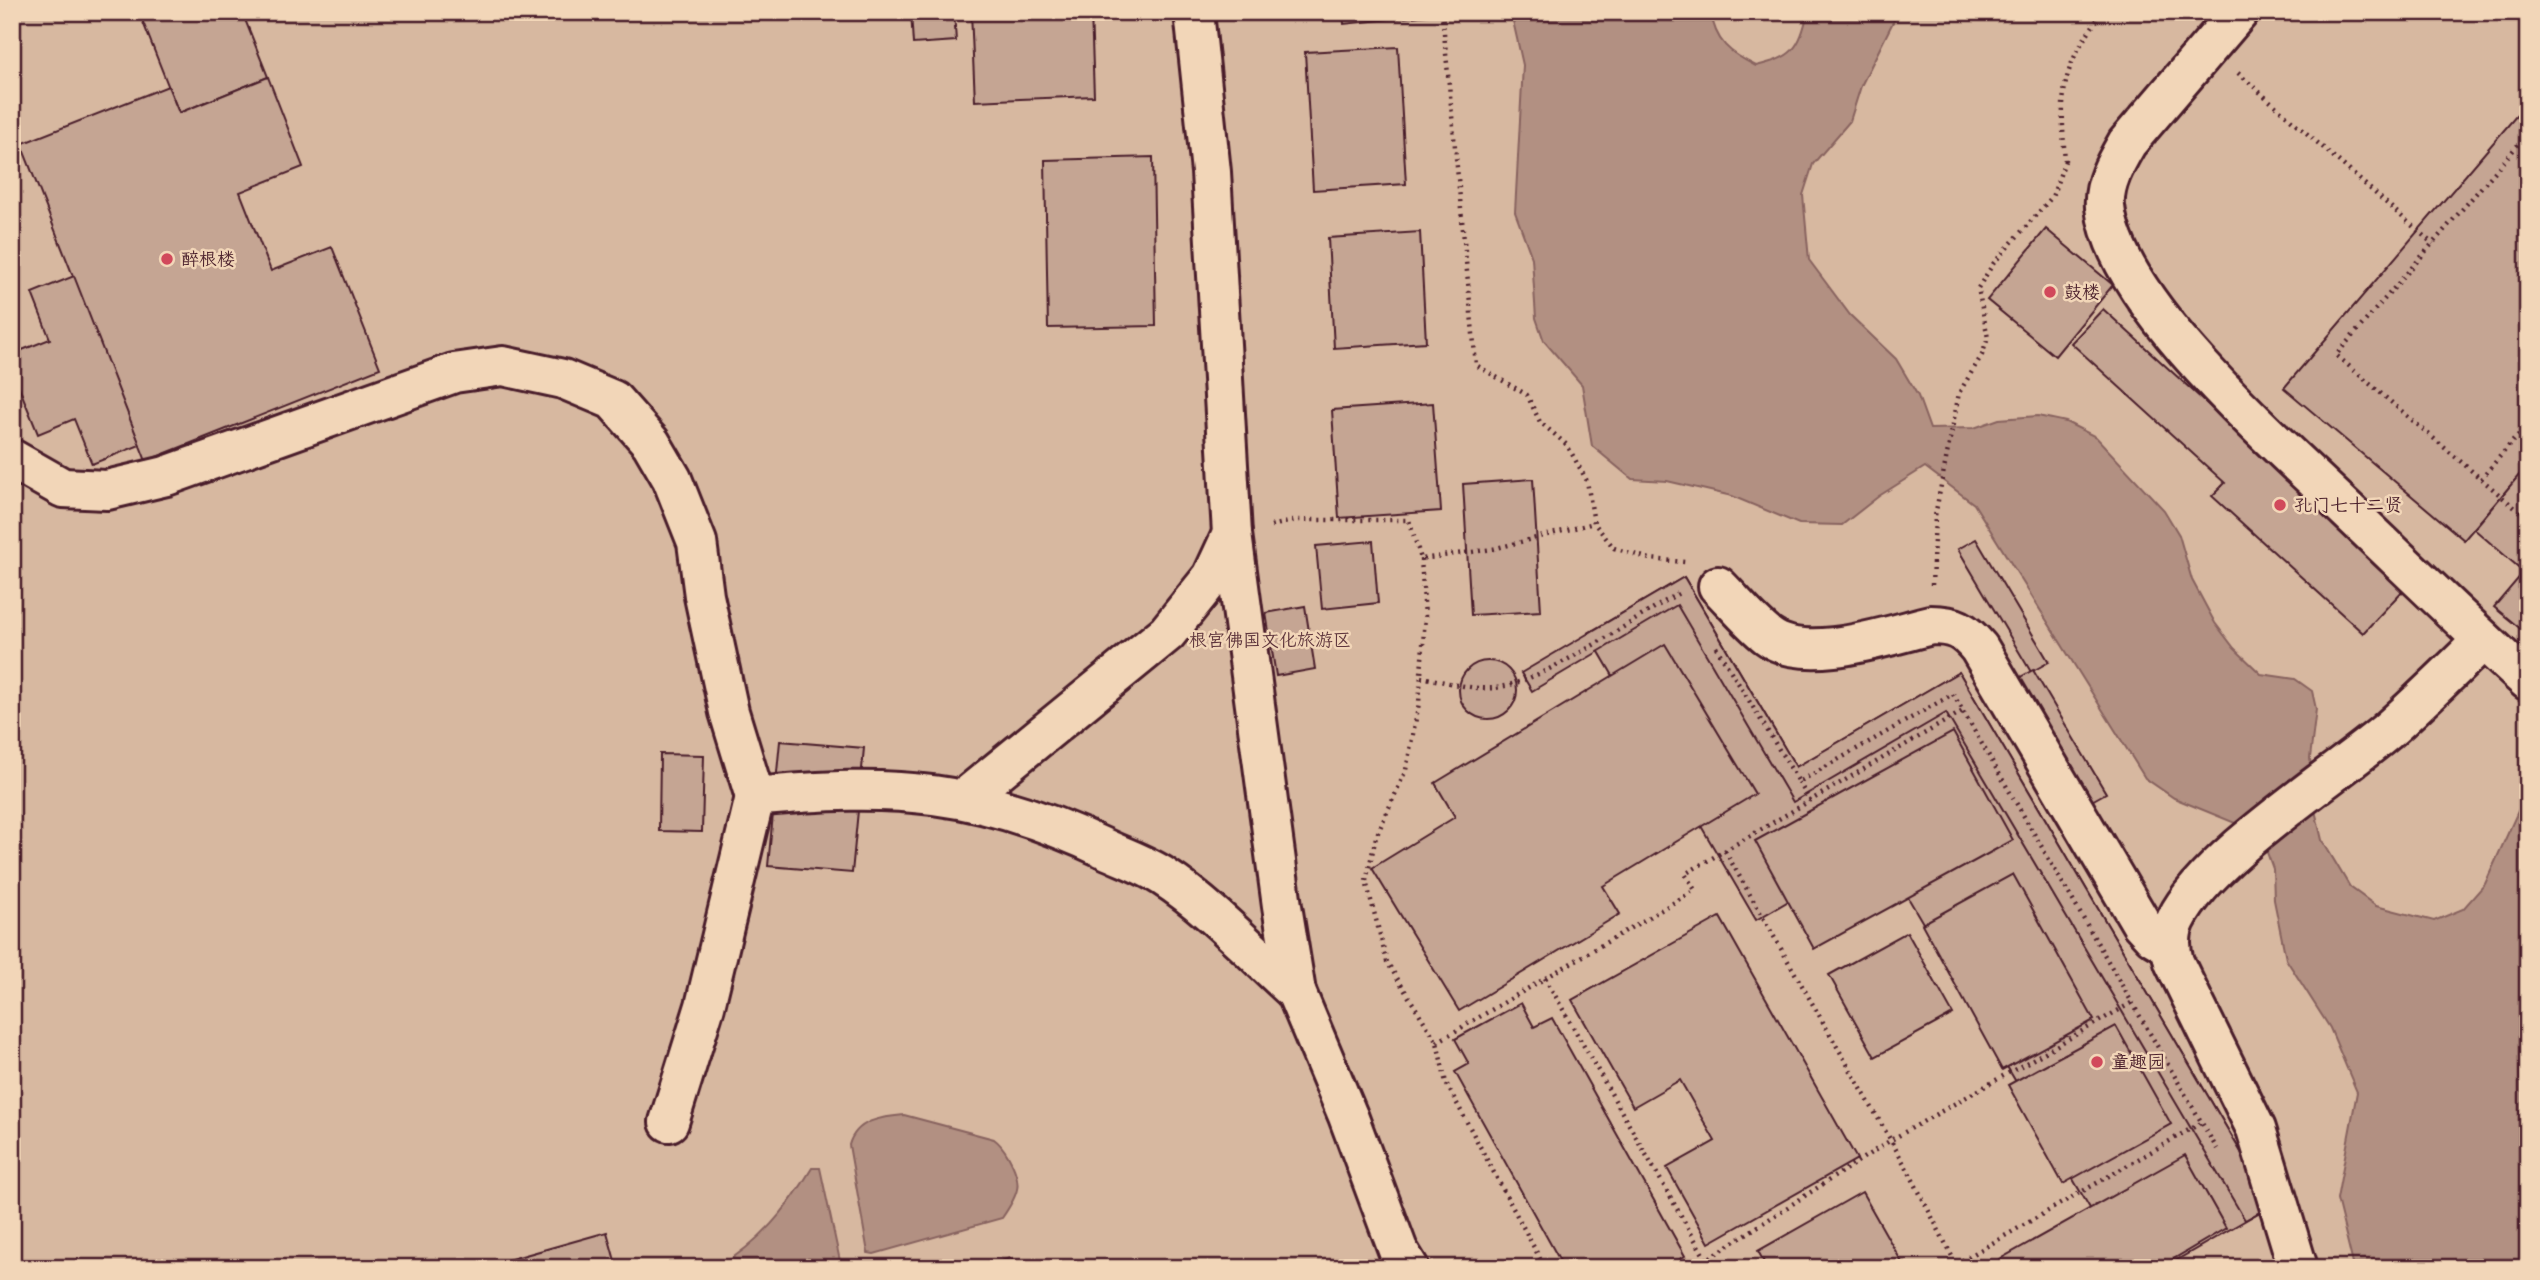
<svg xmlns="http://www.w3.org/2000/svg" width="2540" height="1280" viewBox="0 0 2540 1280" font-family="'Playpen Sans','LXGW WenKai TC',sans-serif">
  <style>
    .green { fill: #d7b8a0; stroke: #906c66; stroke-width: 2 }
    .water { fill: #b29082; stroke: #88635f; stroke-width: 2 }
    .building { fill: #c5a593; stroke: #4a1f2b; stroke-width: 2 }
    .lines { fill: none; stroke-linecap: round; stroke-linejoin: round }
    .minor-casing { stroke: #4a1f2b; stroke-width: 44 }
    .path { stroke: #4a1f2b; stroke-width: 4.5; stroke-dasharray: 2 5; stroke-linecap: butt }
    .minor { stroke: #f2d6b8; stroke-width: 38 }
    .poi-dot { fill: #d1495b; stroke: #f2d6b8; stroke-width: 2.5 }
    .labels { text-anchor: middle; stroke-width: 5; stroke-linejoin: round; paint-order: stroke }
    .poi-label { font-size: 18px; fill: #4a1f2b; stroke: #f2d6b8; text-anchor: start }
    .park-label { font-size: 18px; fill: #5f363d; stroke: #f2d6b8 }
  </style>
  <rect width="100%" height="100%" fill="#f2d6b8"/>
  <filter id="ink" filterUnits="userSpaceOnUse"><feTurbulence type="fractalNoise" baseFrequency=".0143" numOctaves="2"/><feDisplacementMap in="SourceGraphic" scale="14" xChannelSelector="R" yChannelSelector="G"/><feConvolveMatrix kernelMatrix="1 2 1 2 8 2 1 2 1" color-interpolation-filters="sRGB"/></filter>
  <g filter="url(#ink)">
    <!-- green -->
    <rect class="green" x="12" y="12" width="2516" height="1256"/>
    <!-- water -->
    <g class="water">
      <path d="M1511,12H1711C1715,42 1730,53 1756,66C1793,57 1799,50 1808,12H1898L1861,86L1850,121L1813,164L1803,195L1809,260L1850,315L1896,359L1918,396L1930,429L1974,428L1999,419L2038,416L2066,422L2096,437L2164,510L2179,535L2192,580L2215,623L2234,648L2261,674L2295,679L2312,691L2316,709L2310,758L2314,806L2322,840L2350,887L2376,906L2434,921L2463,909L2485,884L2519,809L2528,808V1268H2354L2337,1199L2357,1092L2330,1028L2286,959L2274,900L2273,869L2264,844L2245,827L2174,798L2145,778L1974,504L1925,467L1879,496L1842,525L1799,524L1732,496L1667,481L1632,479L1592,446L1582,385L1544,341L1536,318L1532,258L1515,212L1523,65Z"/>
      <path d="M904,1115L994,1139C1001,1144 1004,1149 1008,1156C1023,1183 1020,1192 1002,1218L874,1254L868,1253L849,1145C856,1120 881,1117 904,1115Z"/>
      <path d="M812,1168H820L840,1261L838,1268H717C759,1243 787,1210 812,1168Z"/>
    </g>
    <!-- building -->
    <g class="building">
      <path d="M139,12H242L268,77L179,113Z"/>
      <path d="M911,12H954L956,41L913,44Z"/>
      <path d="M971,12H1091L1094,96L975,101Z"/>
      <path d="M1343,12H1428V15L1344,24Z"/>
      <path d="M1398,47L1406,184L1313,190L1305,52Z"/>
      <path d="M268,77L303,167L240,192L271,271L332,247L380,368L146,461L21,144L168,86L179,113Z"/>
      <path d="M2528,102V465L2464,540L2284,388Z"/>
      <path d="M1153,157L1156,326L1048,328L1045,160Z"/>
      <path d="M2046,229L2113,285L2055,356L1987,300Z"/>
      <path d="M1420,232L1426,342L1334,348L1328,238Z"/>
      <path d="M74,276L140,445L92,464L74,419L38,434L12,370V354L50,339L32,293Z"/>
      <path d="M2103,309L2407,586L2363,633L2212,496L2225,483L2071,343Z"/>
      <path d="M1433,403L1441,511L1339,518L1332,410Z"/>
      <path d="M2525,468L2528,470V565L2523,571L2474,529Z"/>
      <path d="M1533,479L1541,611L1471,615L1463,484Z"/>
      <path d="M1976,539L2049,662L2031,672L1958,549Z"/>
      <path d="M1373,541L1378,603L1322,609L1316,546Z"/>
      <path d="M2528,567V635L2494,607Z"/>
      <path d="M1684,577L1796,767L1959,672L2272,1205L2163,1268H2125L1879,848L1756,920L1588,633Z"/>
      <path d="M1684,577L1796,767L1959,672L2272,1205L2245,1220L1946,713L1793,802L1677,605L1532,691L1521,673Z"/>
      <path d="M1305,606L1315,669L1276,676L1266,613Z"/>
      <path d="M1665,644L1755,794L1603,886L1620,914L1459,1011L1372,868L1455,817L1435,783Z"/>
      <circle cx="1488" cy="690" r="29"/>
      <path d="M2033,670L2106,793L2088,803L2015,680Z"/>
      <path d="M1953,732L2013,840L1814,949L1755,841Z"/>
      <path d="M780,741L864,748L852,873L768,866Z"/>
      <path d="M660,754L704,755L702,832L659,831Z"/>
      <path d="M2013,874L2094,1020L2002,1070L1922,924Z"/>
      <path d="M1720,917L1857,1159L1709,1243L1667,1168L1715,1141L1680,1080L1633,1107L1572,1000Z"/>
      <path d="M1907,932L1953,1014L1875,1057L1829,975Z"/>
      <path d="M1521,1003L1534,1027L1552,1018L1685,1256L1665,1268H1564L1455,1072L1469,1064L1455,1039Z"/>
      <path d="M2116,1026L2171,1124L2063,1184L2008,1085Z"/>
      <path d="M2185,1155L2226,1228L2158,1268H1984Z"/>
      <path d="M1862,1192L1904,1266L1767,1268L1758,1251Z"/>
      <path d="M607,1232L617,1268H479Z"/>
      <path d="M1012,1258L1014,1268H973Z"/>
    </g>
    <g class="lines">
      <defs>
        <g id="minor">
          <path d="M1194,12L1211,172L1232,534L1282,906L1296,992L1348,1116L1398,1250L1409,1268"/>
          <path d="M2239,12L2127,143C2116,162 2103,184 2105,207C2115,303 2278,444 2347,510C2407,567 2466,625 2528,681"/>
          <path d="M12,459L63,488L107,490L166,476L454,373L503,366L563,379L613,400L651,443L672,479L697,542L704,596L729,712L755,797"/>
          <path d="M1718,586C1734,602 1750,622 1768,636C1805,665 1889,635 1931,625C1955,625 1964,630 1979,648L2141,923L2153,936L2170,946"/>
          <path d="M965,798L1167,633L1212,577L1232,534"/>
          <path d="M669,1122L705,1006L755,797C892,783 980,789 1106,849C1125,858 1146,865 1164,877C1208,905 1256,956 1296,992"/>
          <path d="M2298,1268L2256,1129L2174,962C2170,948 2169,934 2176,920C2206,858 2330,779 2386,732C2419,703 2451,671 2483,640"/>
        </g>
      </defs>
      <!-- minor casing -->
      <use href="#minor" class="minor-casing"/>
      <!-- path -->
      <g class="path">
        <path d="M1442,12L1476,365L1527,395L1540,422L1567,445L1587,481L1594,523L1614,548L1650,559L1685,562"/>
        <path d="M2169,12L2179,21"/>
        <path d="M2238,73L2433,244"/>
        <path d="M2528,141L2524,138L2336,355L2528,519"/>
        <path d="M2065,161C2060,91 2060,69 2103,12"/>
        <path d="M2481,479L2528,423"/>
        <path d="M1271,526L1297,520H1409L1421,559L1493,549L1594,523"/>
        <path d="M1421,559L1425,616L1419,703L1406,770L1376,837L1366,881L1387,962L1437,1042L1446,1083L1545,1268"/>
        <path d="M1932,585L1935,516L1959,393L1982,355L1988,338L1978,288L1993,264L2052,197L2065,161"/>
        <path d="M1716,647L1799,782L1953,694L2217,1149"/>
        <path d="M1421,677C1444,681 1470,690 1494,688C1542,683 1634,619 1679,593"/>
        <path d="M1799,782L1810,801"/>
        <path d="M1725,851L1910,1174L1958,1268"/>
        <path d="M1545,978L1711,1268"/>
        <path d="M1437,1042L1695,890L1685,874L1963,711"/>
        <path d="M1956,1264L2201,1123"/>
        <path d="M1702,1268L1706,1260L1891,1140L2133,1002"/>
      </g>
      <!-- minor -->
      <use href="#minor" class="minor"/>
    </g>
  </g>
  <!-- markers -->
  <g class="poi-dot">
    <circle cx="167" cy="259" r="7"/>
    <circle cx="2050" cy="292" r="7"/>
    <circle cx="2280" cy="505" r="7"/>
    <circle cx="2097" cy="1062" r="7"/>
  </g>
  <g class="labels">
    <!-- poi labels -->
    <g class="poi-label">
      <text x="181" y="265">醉根楼</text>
      <text x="2064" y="298">鼓楼</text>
      <text x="2294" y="511">孔门七十二贤</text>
      <text x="2111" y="1068">童趣园</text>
    </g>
    <!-- park labels -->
    <g class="park-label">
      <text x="1270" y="646">根宫佛国文化旅游区</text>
    </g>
  </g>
  <!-- margin -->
  <rect width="2540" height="1280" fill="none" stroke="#f2d6b8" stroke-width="42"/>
  <rect x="21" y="21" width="2498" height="1238" fill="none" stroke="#4a1f2b" stroke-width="2.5" filter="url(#ink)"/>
</svg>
